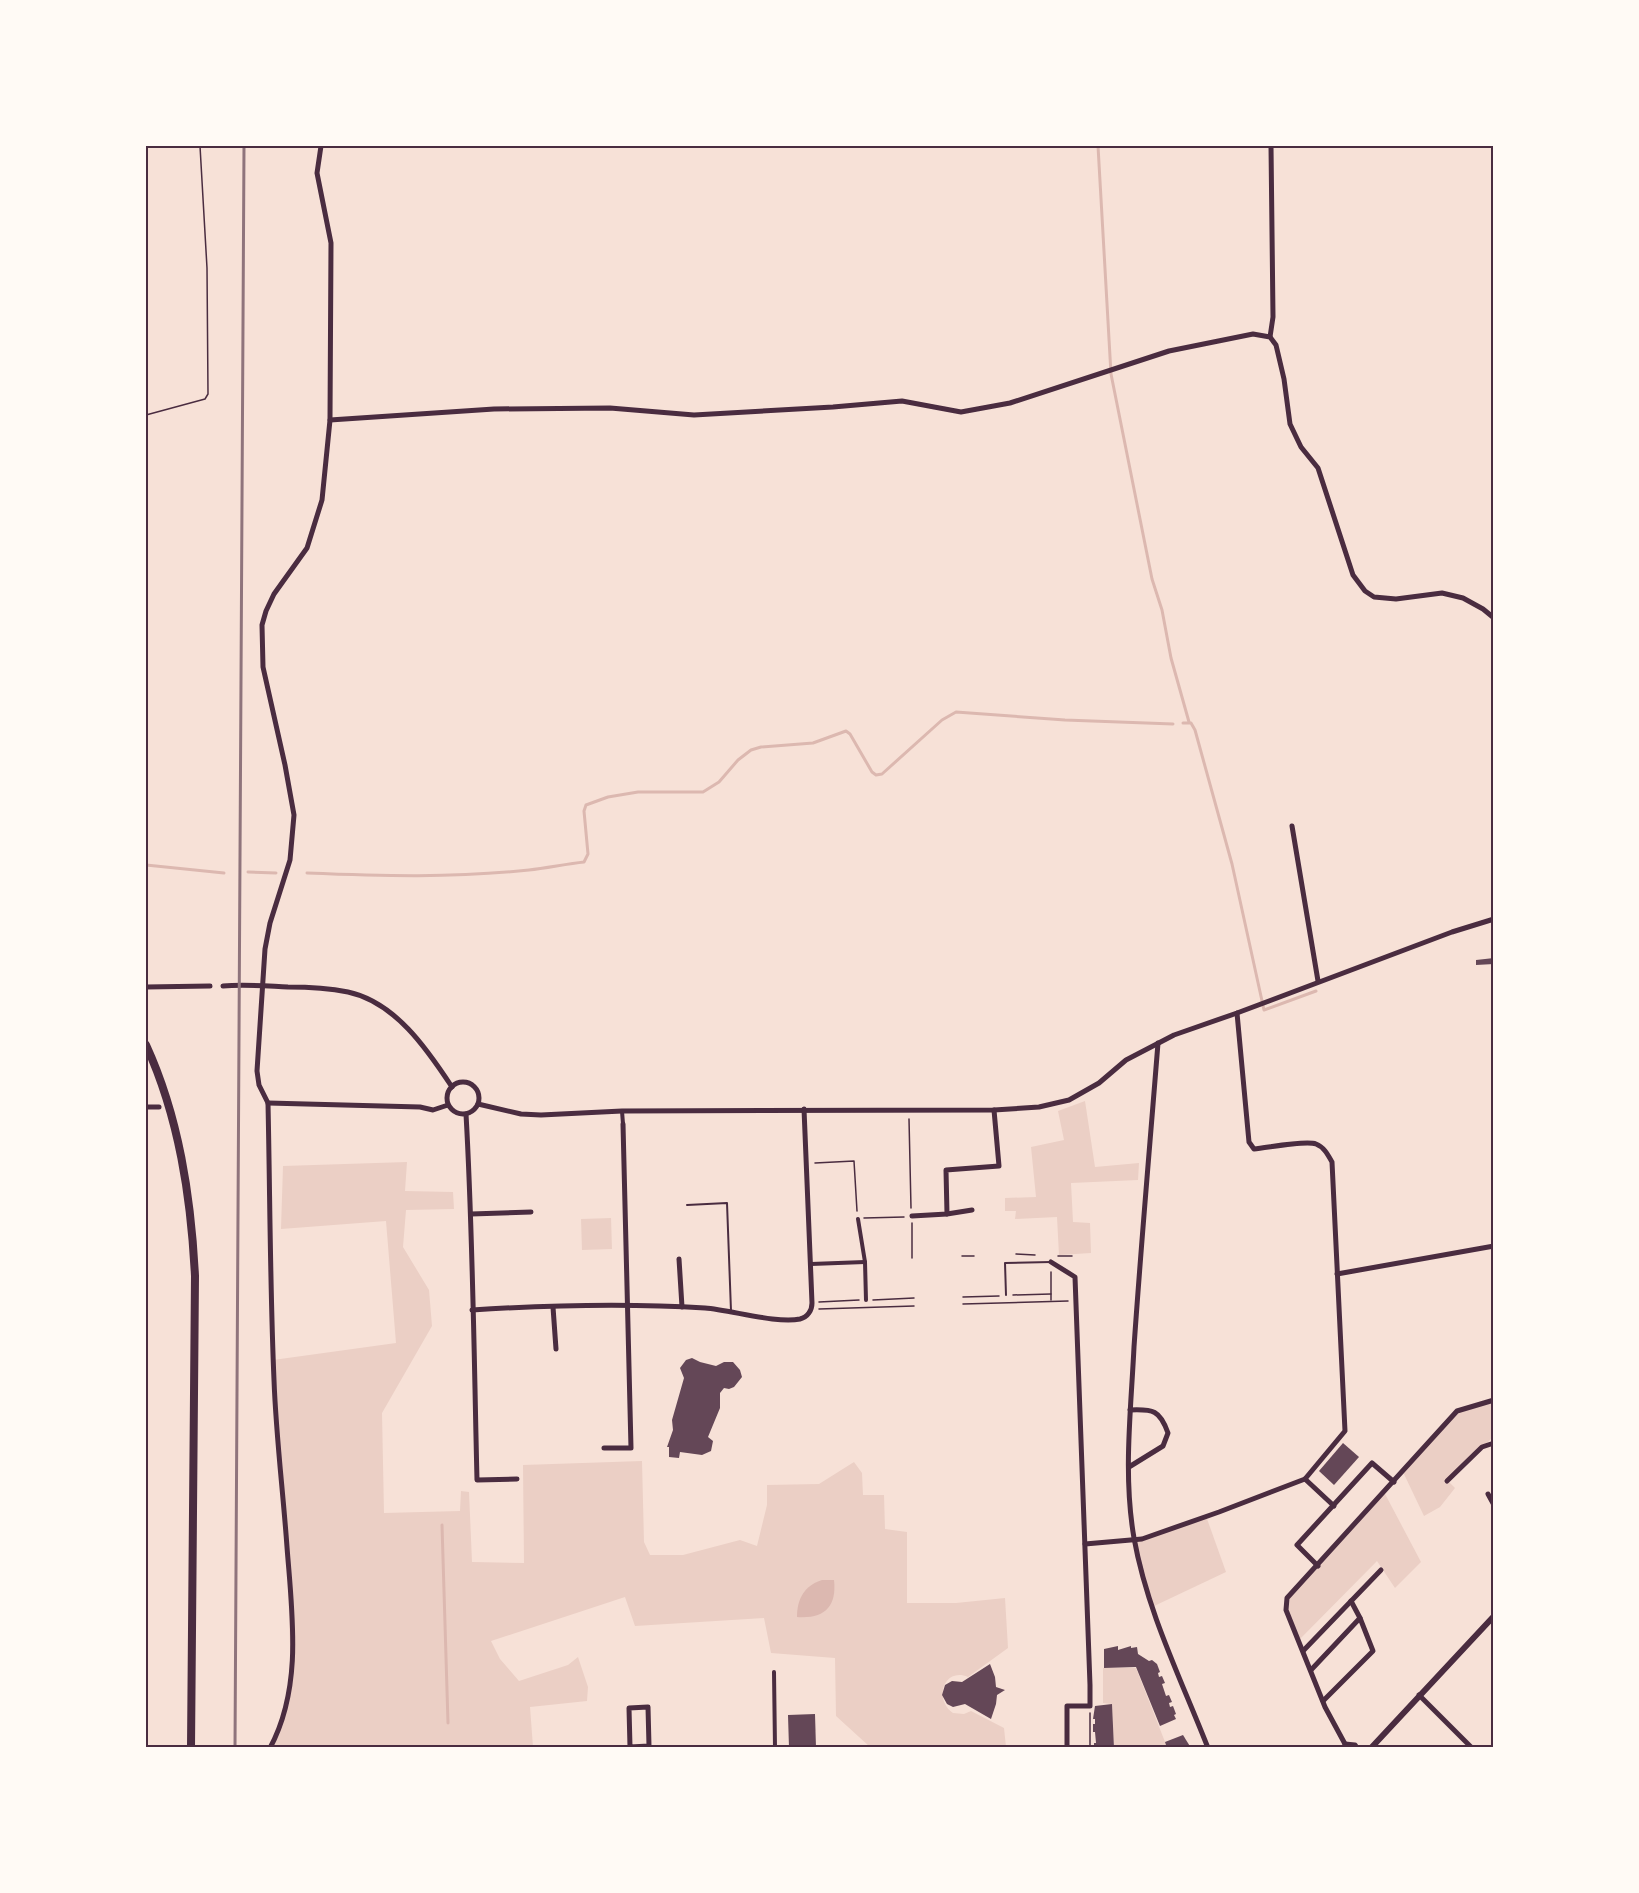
<svg xmlns="http://www.w3.org/2000/svg" width="1639" height="1893" viewBox="0 0 1639 1893" font-family="Helvetica,sans-serif">
  <style>
    .green { fill: #ebcfc5 }
    .water { fill: #dcb8b0 }
    .lines { fill: none; stroke-linecap: round; stroke-linejoin: round }
    .stream { stroke: #dcb8b0; stroke-width: 3 }
    .building { fill: #644757 }
    .path { stroke: #4a2c40; stroke-width: 1.5 }
    .service { stroke: #4a2c40; stroke-width: 2 }
    .pedestrian { stroke: #4a2c40; stroke-width: 4 }
    .minor { stroke: #4a2c40; stroke-width: 5 }
    .tertiary { stroke: #4a2c40; stroke-width: 6 }
    .trunk { stroke: #4a2c40; stroke-width: 8 }
    .rail { stroke: #8f747c; stroke-width: 3 }
    .neatline { fill: none; stroke: #4a2c40; stroke-width: 2 }
  </style>
  <rect width="100%" height="100%" fill="#f7e1d7"/>
  <!-- green -->
  <g class="green">
    <path d="M1085,1101L1095,1167L1139,1163L1138,1180L1071,1183L1073,1222L1090,1223L1091,1253L1059,1255L1057,1217L1015,1219L1016,1211H1005V1198L1036,1197L1031,1147L1064,1140L1058,1111Z"/>
    <path d="M407,1162L405,1191L453,1192L454,1209L406,1210L403,1247L429,1290L432,1326L382,1413L384,1513L460,1511L461,1491L469,1492L472,1562L524,1563L523,1465L642,1461L644,1542L650,1555H683L740,1540L757,1546L767,1505V1485L819,1484L854,1462L862,1473L863,1495H884L885,1529L907,1532V1603H956L1005,1598L1008,1648L968,1677C944,1667 933,1699 953,1713L964,1714L971,1711L1004,1728L1006,1747H870L836,1716L835,1658L771,1653L764,1618L635,1626L625,1597L491,1641L500,1659L519,1681L568,1665L578,1657L588,1687L587,1701L530,1707L533,1747L272,1748L278,1733L291,1676L287,1553L273,1360L396,1343L386,1221L281,1229L283,1166Z"/>
    <path d="M611,1218L612,1249L582,1250L581,1219Z"/>
    <path d="M1493,1400V1437L1448,1481L1455,1488L1440,1507L1424,1516L1403,1472L1457,1411Z"/>
    <path d="M1384,1492L1421,1562L1395,1588L1377,1561L1299,1640L1286,1610L1287,1598Z"/>
    <path d="M1206,1516L1226,1572L1152,1607L1135,1540Z"/>
    <path d="M1103,1668H1136L1167,1747H1114L1112,1704L1103,1703Z"/>
  </g>
  <!-- water -->
  <path class="water" d="M822,1580H834C837,1607 824,1619 797,1617C797,1599 804,1586 822,1580Z"/>
  <g class="lines">
    <!-- stream -->
    <g class="stream">
      <path d="M1098,146L1111,374L1152,579L1162,610L1171,658L1189,722"/>
      <path d="M1183,723H1191L1195,730L1232,864L1264,1010L1316,991"/>
      <path d="M146,865L224,873"/>
      <path d="M248,872L276,873"/>
      <path d="M307,873C381,876 455,878 529,870C547,868 566,864 584,862L588,854L584,811L586,805L608,797L638,792H703L719,782L738,760L751,750L761,747L813,743L846,731L850,734L872,772L876,775L882,774L942,720L956,712L1065,720L1173,724"/>
      <path d="M442,1525L448,1723"/>
    </g>
  </g>
  <!-- building -->
  <g class="building">
    <path d="M1494,958V964L1476,965V960Z"/>
    <path d="M692,1358L700,1362L716,1366L724,1362H733L740,1370L742,1377L734,1387L729,1389L724,1388L720,1393V1408L708,1437L713,1441L711,1451L702,1455L680,1452L679,1458L669,1457V1447H667L673,1430L672,1420L684,1378L680,1368L686,1360Z"/>
    <path d="M1343,1443L1359,1457L1334,1485L1319,1471Z"/>
    <path d="M1118,1646V1650L1131,1646V1648L1137,1647L1138,1654L1149,1661L1152,1660L1157,1664L1160,1672L1158,1673L1159,1677L1162,1676L1165,1683L1162,1684L1166,1696L1169,1695L1172,1702L1169,1703L1170,1707L1173,1706L1176,1714L1174,1715L1176,1719L1160,1726L1136,1667L1104,1668V1649Z"/>
    <path d="M990,1664L995,1677L996,1687L1005,1690L997,1695L996,1704L991,1719L965,1704L953,1707L947,1704L942,1695L945,1685L952,1681L962,1682Z"/>
    <path d="M1112,1704L1114,1748H1094V1743H1096L1095,1732H1093V1724H1095V1719H1093L1095,1706Z"/>
    <path d="M815,1714L816,1748H789L788,1715Z"/>
    <path d="M1183,1735L1191,1748H1167L1165,1742Z"/>
  </g>
  <g class="lines">
    <!-- path -->
    <g class="path">
      <path d="M146,415L205,399L208,394L207,268L200,146"/>
      <path d="M909,1119L911,1208"/>
      <path d="M815,1163L854,1161L857,1211"/>
      <path d="M864,1218L904,1217"/>
      <path d="M912,1223V1258"/>
      <path d="M1016,1254L1035,1255"/>
      <path d="M962,1256H974"/>
      <path d="M1058,1256H1072"/>
      <path d="M1013,1295L1051,1294"/>
      <path d="M963,1297L999,1296"/>
      <path d="M873,1300L914,1298"/>
      <path d="M1051,1300V1272"/>
      <path d="M819,1302L859,1300"/>
      <path d="M963,1304L1068,1301"/>
      <path d="M819,1309L914,1306"/>
      <path d="M1090,1713V1748"/>
    </g>
    <!-- service -->
    <g class="service">
      <path d="M687,1205L727,1203L731,1311"/>
      <path d="M1006,1295L1005,1263L1051,1262"/>
    </g>
    <!-- pedestrian -->
    <g class="pedestrian">
      <path d="M622,1111L623,1124"/>
      <path d="M858,1219L865,1262L866,1300"/>
      <path d="M811,1264L865,1262"/>
      <path d="M774,1672L775,1748"/>
    </g>
    <!-- minor -->
    <g class="minor">
      <path d="M1270,337L1273,317L1271,146"/>
      <path d="M330,420L494,409L610,408L694,415L833,407L902,401L961,412L1010,403L1169,351L1253,334L1270,337L1276,345L1284,379L1290,424L1301,447L1318,468L1353,575L1365,591L1374,597L1396,599L1442,593L1463,598L1483,609L1494,618"/>
      <path d="M1292,826L1318,981"/>
      <path d="M223,986C245,984 266,986 288,987C308,987 328,988 348,992C395,1002 427,1049 452,1087"/>
      <path d="M146,987L210,986"/>
      <path d="M1158,1043C1150,1144 1141,1245 1134,1347C1131,1410 1123,1475 1134,1538C1147,1611 1181,1679 1208,1748"/>
      <circle cx="463" cy="1098" r="16"/>
      <path d="M268,1103L420,1107L433,1110L448,1105"/>
      <path d="M478,1104L521,1114L541,1115L622,1111L994,1110L1039,1107L1069,1100L1099,1083L1126,1060L1174,1035L1237,1013L1452,932L1494,919"/>
      <path d="M146,1107H159"/>
      <path d="M466,1114C473,1236 474,1358 477,1480L517,1479"/>
      <path d="M471,1214L531,1212"/>
      <path d="M947,1214L972,1210"/>
      <path d="M912,1216L947,1214L946,1170L999,1166L994,1110"/>
      <path d="M679,1259L682,1307"/>
      <path d="M1051,1262L1075,1277L1090,1685V1706H1067V1748"/>
      <path d="M1337,1274L1494,1246"/>
      <path d="M553,1307L556,1349"/>
      <path d="M472,1310C549,1305 628,1303 705,1308C731,1310 777,1324 800,1319C808,1317 812,1310 812,1303L804,1109"/>
      <path d="M604,1448H631L623,1124"/>
      <path d="M1129,1467L1163,1446L1168,1433C1160,1410 1153,1409 1130,1410"/>
      <path d="M1305,1479L1334,1506"/>
      <path d="M1447,1481L1482,1447L1494,1443"/>
      <path d="M1488,1494L1494,1505"/>
      <path d="M1085,1544L1142,1539L1219,1512L1305,1479L1345,1431L1332,1162C1328,1155 1324,1147 1316,1144C1305,1140 1267,1148 1254,1149L1249,1142L1237,1013"/>
      <path d="M1318,1566L1297,1545L1372,1463L1394,1482"/>
      <path d="M1351,1601L1360,1618"/>
      <path d="M1303,1651L1381,1570"/>
      <path d="M1311,1670L1360,1618L1373,1651L1323,1701"/>
      <path d="M1419,1695L1470,1746"/>
      <path d="M648,1707L649,1746L630,1747L629,1708Z"/>
      <path d="M1345,1744L1355,1745L1357,1748"/>
      <path d="M270,1748C303,1687 292,1613 287,1547C283,1491 276,1436 274,1380C270,1288 270,1195 268,1103L259,1085L257,1071L265,949L270,923L290,860L294,815L285,765L263,667L262,625L266,611L274,594L307,548L322,500L330,420L331,243L317,173L321,146"/>
      <path d="M1345,1748V1744L1325,1707L1286,1610L1287,1598L1457,1411L1494,1400"/>
    </g>
    <!-- tertiary -->
    <path class="tertiary" d="M1371,1748L1494,1616"/>
    <!-- trunk -->
    <path class="trunk" d="M146,1045C179,1117 191,1197 195,1276L191,1748"/>
    <!-- rail -->
    <path class="rail" d="M235,1748L244,146"/>
  </g>
  <!-- border -->
  <rect width="1639" height="1893" fill="none" stroke="#fffaf5" stroke-width="294"/>
  <rect x="147" y="147" width="1345" height="1599" class="neatline"/>
</svg>
